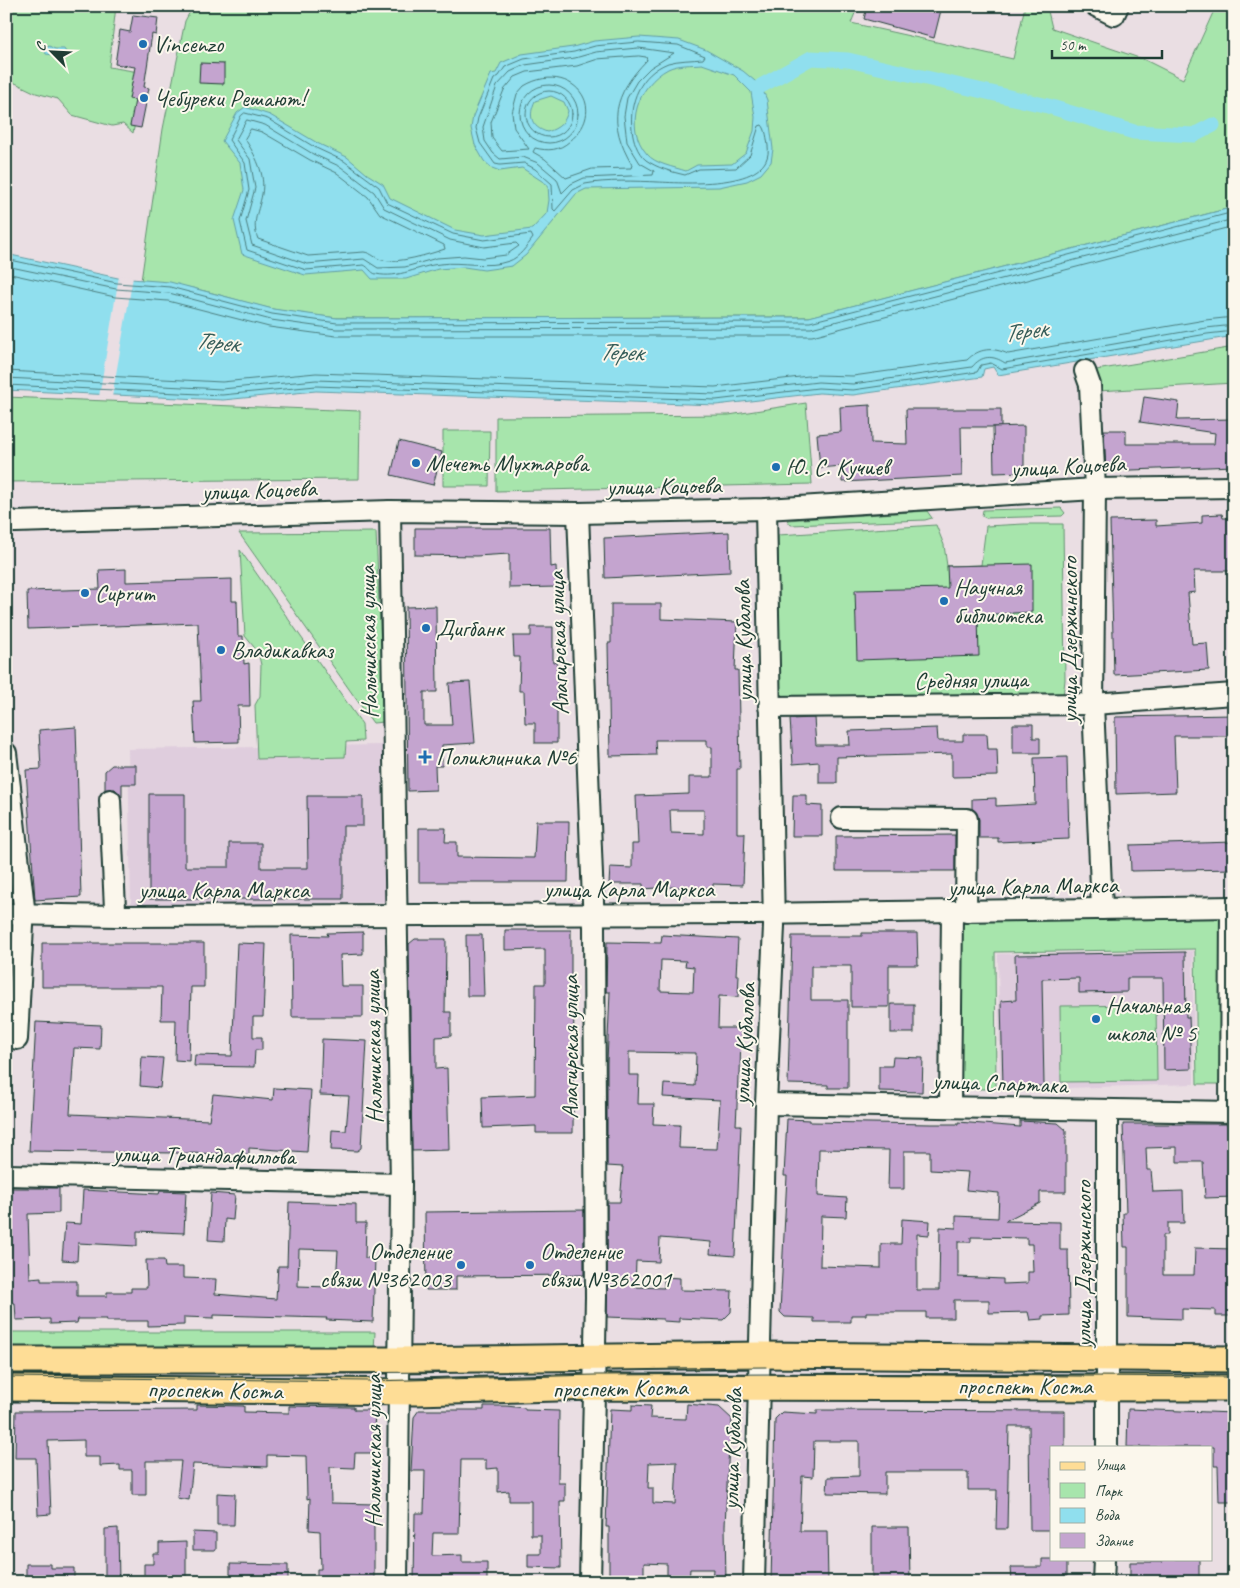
<svg xmlns="http://www.w3.org/2000/svg" width="1240" height="1588" viewBox="0 0 1240 1588" font-family="Caveat,sans-serif">
  <style>
    .built { fill: #dfcddd }
    .green { fill: #a7e5ac; stroke: #639170 }
    .water { fill: #90dfee; stroke: #639ea4; fill-rule: evenodd }
    .pier { fill: #eadee3 }
    .lines { fill: none; stroke-linecap: round; stroke-linejoin: round }
    .shore { stroke: #4c7e7e; stroke-width: 1 }
    .canal { stroke: #90dfee; stroke-width: 15 }
    .building { fill: #c4a4cf; stroke: #1f3d34; fill-rule: evenodd }
    .minor-casing { stroke: #1f3d34; stroke-width: 24 }
    .major-casing { stroke: #1f3d34; stroke-width: 29 }
    .minor { stroke: #fbf7ec; stroke-width: 20 }
    .major { stroke: #fedd96; stroke-width: 25 }
    .tram { stroke: #1f3d34; stroke-width: 1 }
    .poi-dot { fill: #1f6fb2; stroke: #fbf7ec; stroke-width: 2 }
    .labels { text-anchor: middle; stroke-width: 4; stroke-linejoin: round; paint-order: stroke }
    .poi-label { font-size: 24px; fill: #1f3d34; stroke: #fbf7ec; text-anchor: start }
    .street-label { font-size: 24px; fill: #1f3d34; stroke: #fbf7ec }
    .water-label { font-size: 25px; font-style: italic; fill: #365d59; stroke: #fbf7ec }
  </style>
  <rect width="100%" height="100%" fill="#eadee3"/>
  <filter id="ink" filterUnits="userSpaceOnUse"><feTurbulence type="fractalNoise" baseFrequency=".02" numOctaves="2"/><feDisplacementMap in="SourceGraphic" scale="10" xChannelSelector="R" yChannelSelector="G"/><feConvolveMatrix kernelMatrix="1 2 1 2 8 2 1 2 1" color-interpolation-filters="sRGB"/></filter>
  <g filter="url(#ink)">
    <!-- built -->
    <g class="built">
      <path d="M383,745L386,902L131,906L128,749Z"/>
      <path d="M1193,951L1194,1084L1000,1090L998,954Z"/>
    </g>
    <!-- green -->
    <g class="green">
      <path d="M6,6H116L109,67L145,73L133,133L123,124L112,126L72,115L58,99L36,93L9,80L10,73L6,67Z"/>
      <path d="M193,6H858L851,23L1013,59L1025,6L1047,7L1052,28L1145,60L1183,79L1216,6H1234V207L810,317L337,318C315,315 293,313 272,309C225,298 190,283 141,281L163,129L185,21Z"/>
      <path d="M1234,347V383L1098,391L1096,370Z"/>
      <path d="M6,397L360,411L359,479L6,482Z"/>
      <path d="M806,403L812,484L496,491V417L729,415Z"/>
      <path d="M443,431H490L489,486H443Z"/>
      <path d="M1061,508L1065,513L1062,516L986,518L982,516L983,510Z"/>
      <path d="M927,511L932,518L925,520L791,525L787,520Z"/>
      <path d="M1024,524H1063L1065,680L1063,696L780,698L778,535L936,525L944,545L947,566L981,565L986,526Z"/>
      <path d="M376,532L384,722L373,723L239,533Z"/>
      <path d="M240,550L362,724L363,741L346,742L345,757L257,759L255,705L260,696L261,665L258,652L245,636Z"/>
      <path d="M1220,918L1224,1084H1197L1195,949L995,952L996,1089H961L959,920Z"/>
      <path d="M1156,1005L1157,1081L1061,1082L1060,1006Z"/>
      <path d="M6,1332H375L374,1351L6,1352Z"/>
    </g>
    <!-- water -->
    <g class="water">
      <path d="M639,37L679,40L706,50L743,71L761,86L767,100L773,149L771,162L761,174L747,181L719,187L586,189L576,194L526,255L512,266L484,270L464,267L438,269L406,279H372L364,270L305,275L242,254L234,220L244,190L240,163L222,141L237,113L245,107L270,115L319,144L347,157L367,174L383,184L390,198L455,230L484,235L532,229L547,213L549,200L548,185L522,168L500,171L492,168L484,161L475,145L471,128L473,116L491,74L496,73L501,63L522,54L573,47L594,41ZM702,64L734,75L751,92L755,117L754,131L746,153L732,164L697,165L686,171C674,167 655,164 647,154C623,126 638,85 668,69C678,64 692,65 702,64ZM551,96L564,102L568,111C565,123 559,128 547,132C531,127 528,116 535,101Z"/>
      <path d="M49,46L55,49H64L66,52L65,58L60,60L54,55L46,54L44,49Z"/>
      <path d="M1234,207V336L998,375L993,367L984,369L982,377L853,395L819,393L716,405L316,391L223,400L6,390V254L118,278L170,282L273,309L337,318L809,317Z"/>
    </g>
    <!-- pier -->
    <path class="pier" d="M119,276L133,277L112,397H99Z"/>
    <g class="lines">
      <!-- shore -->
      <g class="shore">
        <path d="M639,42L678,45L705,56L703,59C692,60 678,60 668,63C640,74 629,102 632,129C633,139 637,153 646,160C657,168 672,172 685,175L699,169L736,168L750,155L759,126L762,125C766,129 767,139 768,146C774,190 684,183 658,182C636,181 606,180 585,184L573,190L555,211L553,209L552,184L535,169L524,163L500,165L495,164L480,143L476,128L478,118L494,79L499,76L505,67L524,59L574,52L595,46Z"/>
        <path d="M639,48L674,53L650,68L637,81L627,98L624,116L627,142L640,163L654,171L653,175L584,178L571,184L562,193L557,179L538,163L523,157L500,159L493,153L485,141L483,127L497,86L510,72L525,65L575,58L596,52Z"/>
        <path d="M639,56L646,57L647,60C613,95 607,122 632,165L631,168L592,169L566,178L545,159L533,152L535,148C548,151 559,151 570,141C611,107 569,59 524,86L517,94L512,113L514,128L529,149L502,151L492,138L491,122L504,90L515,77L527,72L577,66L598,59Z"/>
        <circle cx="549" cy="114" r="29"/>
        <circle cx="549" cy="114" r="23"/>
        <path d="M245,113L268,119L316,148L344,161L379,187L387,203L453,234L484,240L531,234L533,238C527,246 519,258 509,261C487,269 462,261 440,264C418,266 399,279 376,274C371,273 369,267 364,265L306,270L247,250L240,221L249,190L245,163L229,140L241,116Z"/>
        <path d="M247,120L265,125L313,154L341,167L374,192L384,208L450,240L484,247L516,243L519,246L506,255L483,258L464,256L437,258L405,267L378,268L364,259L307,264L252,245L246,221L255,188L250,159L236,140Z"/>
        <path d="M251,129L262,132L310,160L337,173L368,197L380,214L444,245L445,249C430,254 398,264 382,260C376,259 372,253 364,252L308,256L258,239C251,222 259,211 262,194C266,174 255,155 245,139Z"/>
        <path d="M6,259L117,283L170,287L272,314L337,323L810,322L1234,212"/>
        <path d="M6,266L116,289L169,293L271,320L336,329L811,328L1234,219"/>
        <path d="M6,273L115,297L168,301L269,327L336,336H812L1234,226"/>
        <path d="M6,371L222,382L316,373L715,387L817,375L853,376L967,360C979,348 993,347 1008,354L1205,320L1234,317"/>
        <path d="M6,378L222,389L316,380L715,394L818,382L853,384L972,367C982,355 993,355 1005,363L1206,328L1234,325"/>
        <path d="M6,385L222,395L316,386L716,400L818,388L853,390L977,372L981,365L991,363L1002,369L1207,334L1234,331"/>
      </g>
      <!-- canal -->
      <path class="canal" d="M761,86L811,58L848,60L1048,106L1134,132L1194,135L1213,125"/>
    </g>
    <!-- building -->
    <g class="building">
      <path d="M867,6H925L941,10L934,38L864,19Z"/>
      <path d="M133,15L158,18L156,35L152,34L144,87L149,88L141,128L130,126L135,100L129,99L135,67L115,64L120,30L130,32Z"/>
      <path d="M200,63L224,64V84L199,83Z"/>
      <path d="M1144,397L1179,402L1177,420L1234,419V466L1106,471L1104,430H1126V444H1214L1215,433L1140,422Z"/>
      <path d="M870,405L871,443L907,444L906,409H1001V427H961L962,476L842,482V466L820,468L817,434L841,432L840,407Z"/>
      <path d="M1024,426V472L994,473L993,427Z"/>
      <path d="M399,441L442,452L433,485L391,475Z"/>
      <path d="M1222,514L1223,518H1234V571H1194L1195,592L1188,593L1192,644L1207,643L1209,670L1114,675L1110,521L1156,520V526L1202,523V515Z"/>
      <path d="M415,528H550L551,567L556,566L557,587L509,588V554L476,556L415,555Z"/>
      <path d="M729,532L730,572L605,578L604,538Z"/>
      <path d="M1032,564V612L978,615L979,656L857,660L855,590L948,588L947,566Z"/>
      <path d="M126,569V582L232,579V601H237L238,636H243L244,664L249,663L250,706H238L239,742L195,743L193,701H201L198,623L28,629L27,591L100,589L99,570Z"/>
      <path d="M611,604H661V619L737,622L735,670H738L740,769H737V833H745L743,885L713,884V888L672,887L643,889V884H609L610,867L632,868V844H638L636,796L689,794V777H712V747H707V740H655L656,755L610,756L608,643H611ZM670,810H704V834L671,833Z"/>
      <path d="M436,606L437,692H424V725H452L449,683L470,682L475,743L442,745V766H435L436,790L408,791L406,607Z"/>
      <path d="M531,627H553V662H557V743H535V723H525L524,691H519L520,657H514L513,636H531Z"/>
      <path d="M1234,715V736H1174L1176,792L1116,794L1115,717Z"/>
      <path d="M814,718L816,745H850L849,731L937,728L938,741H963V734H987L988,749H997L998,776L952,777V754L837,757V783H819V762L793,764L790,719Z"/>
      <path d="M1013,724H1033V738H1040V753H1013Z"/>
      <path d="M76,727L81,897L35,900L26,770L41,769L39,730Z"/>
      <path d="M1067,757L1069,839L998,842V838H979V819L972,808V799L996,798V806L1035,804L1034,758Z"/>
      <path d="M112,765H136V784H122V797L115,789L105,790V771Z"/>
      <path d="M149,794H185V867H229V843H261V868H308L307,796H363V826H343V899H149Z"/>
      <path d="M793,795H807V805L822,806V836H792Z"/>
      <path d="M536,821H569L568,882H419V828H446L445,842H457V857L534,858Z"/>
      <path d="M955,835V871H836V836Z"/>
      <path d="M1234,842V869L1131,871L1130,845Z"/>
      <path d="M505,930H571V985H574L573,1133H536V1126L483,1128L482,1097L535,1095L536,984H545V949L505,950Z"/>
      <path d="M363,932V954L340,955L341,986H363V1017H292L291,935L328,936L327,933Z"/>
      <path d="M862,933H917L918,965H889V1007H851V966H811V1000H848V1088H828V1085L788,1084L792,936H862Z"/>
      <path d="M466,935H482L484,996H467Z"/>
      <path d="M662,935L738,939L736,975H739L738,997L719,996L718,1028H741L740,1076H738L737,1106L736,1125H741L735,1256L710,1254L711,1242L660,1238L659,1262L636,1261L635,1287L664,1288V1277L680,1278V1290L732,1291L731,1312L723,1320L679,1318V1322L663,1321V1319L607,1317V1202H620L623,1167L607,1166V1062L610,992H606L607,942L661,943ZM661,960L686,961L685,966L694,967L693,992L660,991ZM629,1052L696,1053L695,1086L664,1084L663,1097L720,1100L717,1149L679,1148L680,1125L653,1124L654,1104H638L639,1075H629Z"/>
      <path d="M415,939H446L445,1012H451V1036L436,1037V1069L447,1068L449,1150L412,1151L409,944Z"/>
      <path d="M42,943H204V987H191L189,1061L175,1060L176,1020H161L162,987H42Z"/>
      <path d="M237,943L266,944L263,1017H253V1037H262V1050H255L254,1067L194,1066L195,1055L232,1056Z"/>
      <path d="M1185,952L1186,1017H1189L1191,1069L1164,1070L1163,978H1127V992L1079,993V978L1042,979L1044,1086H1003L1001,1001L1016,1000L1015,955Z"/>
      <rect x="891" y="1004" width="23" height="29"/>
      <path d="M36,1022L101,1025L100,1049L74,1048L70,1114L209,1120L213,1094L273,1100L274,1088L311,1090L307,1152L249,1148V1154L29,1151Z"/>
      <path d="M322,1039L367,1041L361,1148L357,1151L331,1150L332,1130L346,1131L349,1096L320,1095Z"/>
      <path d="M142,1057L163,1058L160,1088L140,1086Z"/>
      <path d="M893,1057L923,1058L922,1092L879,1091V1066H892Z"/>
      <path d="M787,1119L810,1120V1122L931,1124H958V1122L1020,1127V1121L1058,1123L1066,1130V1192H1040V1203L1005,1221L1060,1222V1250H1068L1069,1315L1042,1316V1319L1030,1320L1028,1312L989,1313V1300H954V1318H926V1312H866V1315H851V1322H814V1318L785,1317L780,1312L787,1176H784ZM819,1149L889,1150L888,1189H904V1151H930V1170L968,1172L966,1190L999,1193L998,1218L956,1216V1228L940,1227L939,1290H917V1234L929,1235L930,1221L902,1219L901,1244H881V1268L820,1266L821,1216L846,1217L847,1198L818,1196ZM971,1237L1027,1238V1244H1032L1033,1272H1028V1283L1003,1284V1279L958,1277V1242H971Z"/>
      <path d="M1123,1124H1234V1197L1205,1198L1203,1162H1177V1147L1146,1148L1147,1170H1151L1153,1192L1183,1191L1184,1223H1168V1235H1163V1275H1194L1195,1248L1234,1249V1316H1215V1310L1182,1309V1319L1128,1317V1247H1124L1123,1213H1126Z"/>
      <path d="M6,1188H59V1213L28,1214L30,1278L41,1277V1281H77V1296H107V1292H131V1288H147L146,1260H164L165,1267H183V1278L216,1279L215,1294L276,1299L278,1266H287L289,1202L356,1204V1223H366L365,1258H375L373,1322L326,1320L327,1318L214,1315V1318L184,1317V1325L148,1326V1321H106L107,1319H78L77,1323L50,1324V1319L16,1320L15,1303H6ZM299,1249L338,1250L336,1283H328V1287L298,1286Z"/>
      <path d="M83,1190L159,1194L160,1191L186,1192L184,1233L137,1231V1246L78,1243L77,1261L62,1260L65,1223L81,1224Z"/>
      <path d="M211,1193L235,1195L233,1220L225,1219L224,1241L208,1240Z"/>
      <path d="M584,1210V1275L456,1276V1290H426L425,1212Z"/>
      <path d="M687,1404L719,1407L732,1419L731,1443H729L725,1526L726,1582H712L713,1569H690L689,1582H667V1564L644,1563V1582H609V1527H606L610,1409L632,1410V1405L651,1406L650,1418L686,1419ZM677,1462L675,1504L653,1503V1488H648L649,1463Z"/>
      <path d="M197,1405L244,1406V1412L289,1413V1406L354,1407V1410H375L373,1453H355L354,1468L330,1467L331,1503L374,1504V1582H317V1569H321L320,1531L309,1530L310,1498L307,1499L306,1456L267,1455V1467L193,1464L189,1500L177,1498L181,1461H146V1495H132V1470H120V1465L100,1466V1457H84V1440L48,1441L51,1514L38,1515L36,1458H15L16,1411L197,1410Z"/>
      <path d="M484,1406H506L525,1408V1410L559,1411L558,1483H565V1501H560L561,1568L528,1567V1554H541V1535H531V1501H509V1491L498,1492V1468L486,1469V1460H461L459,1533H433L432,1556L462,1555V1562H487V1581L414,1582L415,1513H424L425,1471H411L414,1417L419,1410H484Z"/>
      <path d="M1128,1409L1234,1413V1502H1219L1218,1466H1214V1447H1127Z"/>
      <path d="M817,1410L1065,1411V1447H1051V1530H1030L1029,1426H1009L1007,1529H996L997,1490H968V1472H885V1494L827,1493L828,1477L859,1476V1441H814L813,1477L802,1476L800,1531H827L828,1582H771L775,1419L782,1412L817,1414Z"/>
      <path d="M217,1493L235,1494L234,1525H217Z"/>
      <path d="M872,1527H909L910,1582H872Z"/>
      <path d="M118,1528L119,1582H105V1529Z"/>
      <path d="M193,1532L216,1533V1550H193Z"/>
      <path d="M186,1542V1582H144V1564H153V1553H159V1543Z"/>
      <path d="M1042,1559H1067V1582H1012L1011,1567H1042Z"/>
      <path d="M1163,1559H1199V1582H1130V1562H1163Z"/>
      <path d="M26,1564H50V1568H74V1582H26Z"/>
      <path d="M230,1564L288,1565V1582H230Z"/>
    </g>
    <g class="lines">
      <defs>
        <g id="minor">
          <path d="M1096,6L1114,15L1118,6"/>
          <path d="M1085,371L1090,385L1095,489L1093,704L1102,909"/>
          <path d="M390,511L401,1184L397,1582"/>
          <path d="M578,513L594,927L596,1297L590,1582"/>
          <path d="M6,519L15,522L390,511L578,513L766,509L1095,489L1234,487"/>
          <path d="M769,707L1093,704L1234,694"/>
          <path d="M6,753L24,907L17,1039"/>
          <path d="M110,800L115,909L118,916"/>
          <path d="M842,818L967,819L966,912"/>
          <path d="M6,914L118,916L755,914L1234,907"/>
          <path d="M766,1104L1234,1112"/>
          <path d="M950,1106L952,913"/>
          <path d="M1230,1112L1231,907"/>
          <path d="M6,1175L401,1184"/>
          <path d="M1107,1447V1111"/>
          <path d="M754,1582L766,1104L774,926L766,509"/>
          <path d="M1103,1582L1104,1559"/>
        </g>
        <g id="major">
          <path d="M6,1360H399L760,1355L1234,1359"/>
          <path d="M6,1388L416,1392L595,1387L1234,1388"/>
        </g>
      </defs>
      <!-- minor casing -->
      <use href="#minor" class="minor-casing"/>
      <!-- major casing -->
      <use href="#major" class="major-casing"/>
      <!-- minor -->
      <use href="#minor" class="minor"/>
      <!-- major -->
      <use href="#major" class="major"/>
      <!-- tram -->
      <g class="tram">
        <path d="M669,1368L766,1367"/>
        <path d="M316,1373L446,1372"/>
        <path d="M6,1377L373,1381L595,1375L778,1374L1234,1377"/>
      </g>
    </g>
  </g>
  <!-- markers -->
  <g class="poi-dot">
    <circle cx="143" cy="44" r="5"/>
    <circle cx="144" cy="98" r="5"/>
    <circle cx="416" cy="463" r="5"/>
    <circle cx="776" cy="467" r="5"/>
    <circle cx="85" cy="593" r="5"/>
    <circle cx="944" cy="601" r="5"/>
    <circle cx="426" cy="628" r="5"/>
    <circle cx="221" cy="650" r="5"/>
    <path d="M422.5 749.5h5v5h5v5h-5v5h-5v-5h-5v-5h5z"/>
    <circle cx="1096" cy="1019" r="5"/>
    <circle cx="461" cy="1265" r="5"/>
    <circle cx="530" cy="1265" r="5"/>
  </g>
  <g class="labels">
    <!-- poi labels -->
    <g class="poi-label">
      <text x="153" y="52">Vincenzo</text>
      <text x="154" y="106">Чебуреки Решают!</text>
      <text x="426" y="471">Мечеть Мухтарова</text>
      <text x="786" y="475">Ю. С. Кучиев</text>
      <text x="954" y="595">Научная<tspan x="954" dy="28">библиотека</tspan></text>
      <text x="95" y="601">Cuprum</text>
      <text x="436" y="636">Дигбанк</text>
      <text x="231" y="658">Владикавказ</text>
      <text x="436" y="765">Поликлиника №6</text>
      <text x="1106" y="1013">Начальная<tspan x="1106" dy="28">школа № 5</tspan></text>
      <text x="451" y="1259" text-anchor="end">Отделение<tspan x="451" dy="28">связи №362003</tspan></text>
      <text x="540" y="1259">Отделение<tspan x="540" dy="28">связи №362001</tspan></text>
    </g>
    <!-- street labels -->
    <g class="street-label">
      <text transform="translate(1068 466) rotate(-3)" y="8">улица Коцоева</text>
      <text transform="translate(664 486) rotate(-1)" y="8">улица Коцоева</text>
      <text transform="translate(259 490) rotate(-2)" y="8">улица Коцоева</text>
      <text transform="translate(1069 640) rotate(-90)" y="8">улица Дзержинского</text>
      <text transform="translate(743 641) rotate(-91)" y="8">улица Кубалова</text>
      <text transform="translate(368 642) rotate(-91)" y="8">Нальчикская улица</text>
      <text transform="translate(558 643) rotate(-92)" y="8">Алагирская улица</text>
      <text transform="translate(971 680) rotate(-1)" y="8">Средняя улица</text>
      <text transform="translate(1033 886) rotate(-1)" y="8">улица Карла Маркса</text>
      <text x="629" y="897">улица Карла Маркса</text>
      <text x="224" y="898">улица Карла Маркса</text>
      <text transform="translate(744 1044) rotate(-87)" y="8">улица Кубалова</text>
      <text transform="translate(373 1047) rotate(-91)" y="8">Нальчикская улица</text>
      <text transform="translate(570 1047) rotate(-90)" y="8">Алагирская улица</text>
      <text transform="translate(1000 1083) rotate(2)" y="8">улица Спартака</text>
      <text transform="translate(204 1155) rotate(1)" y="8">улица Триандафиллова</text>
      <text transform="translate(1083 1264) rotate(-90)" y="8">улица Дзержинского</text>
      <text x="1025" y="1394">проспект Коста</text>
      <text transform="translate(620 1388) rotate(-1)" y="8">проспект Коста</text>
      <text transform="translate(215 1390) rotate(1)" y="8">проспект Коста</text>
      <text transform="translate(732 1449) rotate(-88)" y="8">улица Кубалова</text>
      <text transform="translate(373 1451) rotate(-90)" y="8">Нальчикская улица</text>
    </g>
    <!-- water labels -->
    <g class="water-label">
      <text transform="translate(1025 330) rotate(-8)" y="9">Терек</text>
      <text transform="translate(217 341) rotate(5)" y="9">Терек</text>
      <text transform="translate(621 351) rotate(1)" y="9">Терек</text>
    </g>
  </g>
  <!-- margin -->
  <rect width="1240" height="1588" fill="none" stroke="#fbf7ec" stroke-width="25"/>
  <rect x="12" y="12" width="1215" height="1563" fill="none" stroke="#1f3d34" stroke-width="2" filter="url(#ink)"/>
  <!-- legend -->
  <rect x="1050" y="1446" width="162" height="115" fill="#fbf7ec" stroke="#a3ada2"/>
  <rect x="1060" y="1462" width="25" height="8" fill="#fedd96" stroke="#a3ada2"/>
  <text x="1095" y="1470" font-size="15" fill="#1f3d34">Улица</text>
  <rect x="1060" y="1483" width="25" height="15" fill="#a7e5ac" stroke="#a3ada2"/>
  <text x="1095" y="1496" font-size="15" fill="#1f3d34">Парк</text>
  <rect x="1060" y="1508" width="25" height="15" fill="#90dfee" stroke="#a3ada2"/>
  <text x="1095" y="1520" font-size="15" fill="#1f3d34">Вода</text>
  <rect x="1060" y="1533" width="25" height="15" fill="#c4a4cf" stroke="#a3ada2"/>
  <text x="1095" y="1546" font-size="15" fill="#1f3d34">Здание</text>
  <!-- north arrow -->
  <g transform="translate(52 52) rotate(294)" stroke="#fbf7ec" stroke-width="4" paint-order="stroke">
  <path d="M0-4L9 19L0 12L-9 19Z" fill="#1f3d34"/>
  <text y="-8" font-size="14" font-weight="bold" text-anchor="middle" fill="#1f3d34">С</text>
  </g>
  <!-- scale -->
  <path d="M1052 50v8h110v-8" fill="none" stroke="#1f3d34" stroke-width="2.5"/>
  <text x="1060" y="50" font-size="15" fill="#1f3d34" stroke="#fbf7ec" stroke-width="4" paint-order="stroke">50 m</text>
</svg>
